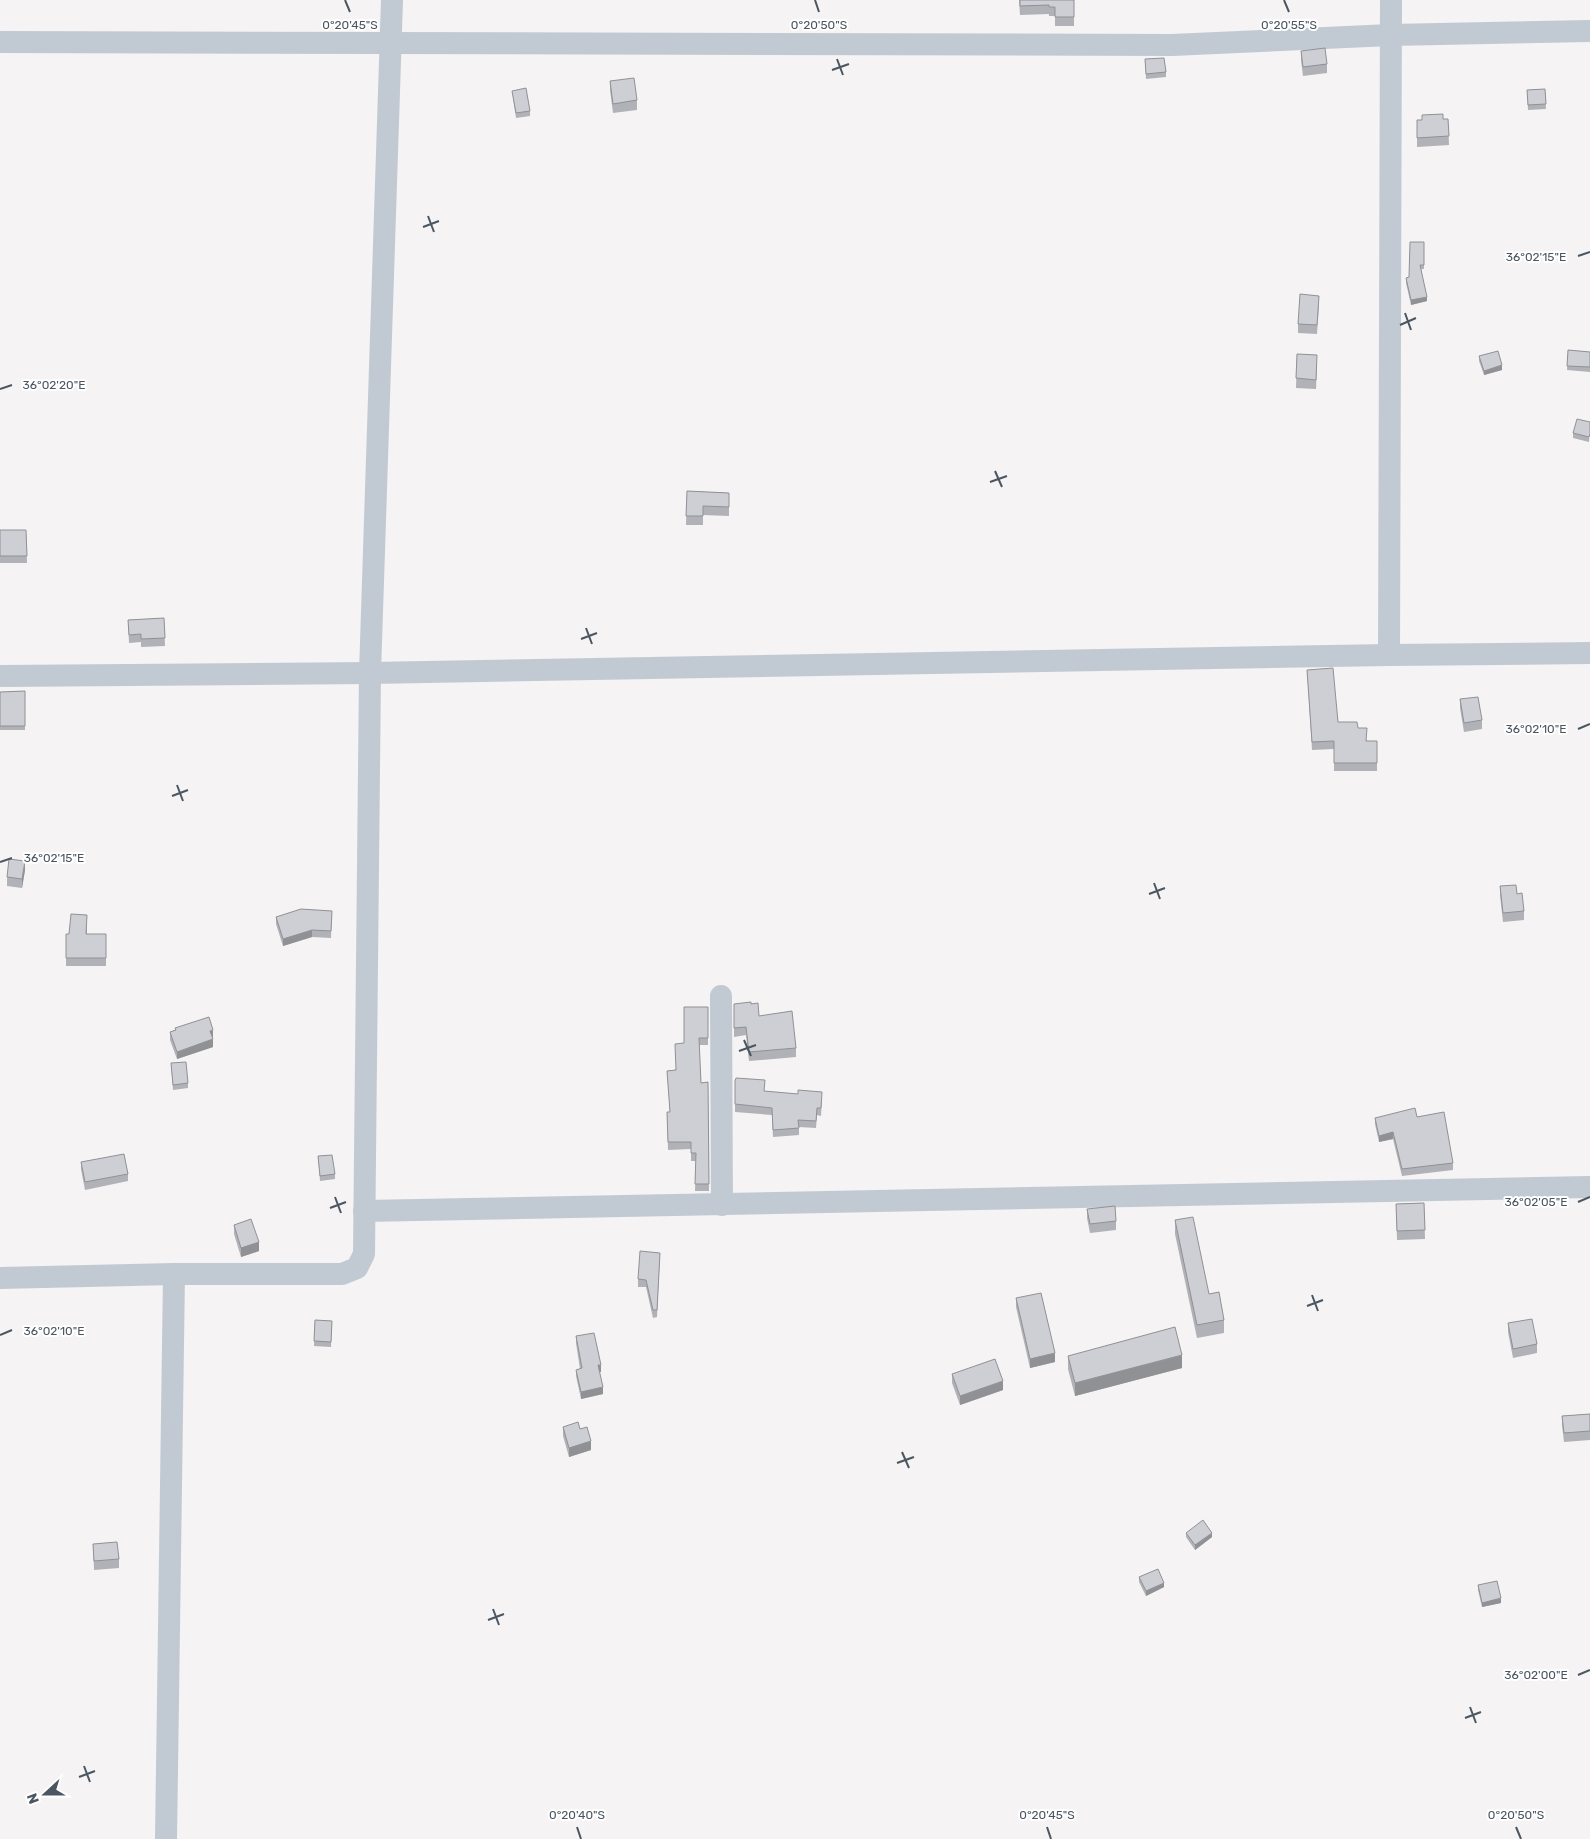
<svg xmlns="http://www.w3.org/2000/svg" width="1590" height="1839" viewBox="0 0 1590 1839" font-family="Rubik,sans-serif">
  <style>
    .lines { fill: none; stroke-linecap: round; stroke-linejoin: round }
    .minor { stroke: #c1cad2; stroke-width: 22 }
    .wall { fill: #b0b2b7 }
    .shaded-wall { fill: #909195 }
    .building { fill: #cdcfd5; stroke: #909195 }
    .ticks { fill: none; stroke: #4a5661; stroke-width: 2 }
    .ticks-label { font-size: 12px; text-anchor: middle; fill: #4a5661; stroke: #fff; stroke-width: 4; stroke-linejoin: round; paint-order: stroke }
  </style>
  <rect width="100%" height="100%" fill="#f5f3f3"/>
  <g class="lines">
    <!-- minor -->
    <g class="minor">
      <path d="M0,42L1172,45L1390,35L1590,31"/>
      <path d="M1389,655L1391,0"/>
      <path d="M0,676L370,673L1389,655L1590,653"/>
      <path d="M721,996L722,1205"/>
      <path d="M364,1211L1590,1187"/>
      <path d="M0,1278L174,1274H342L357,1268L364,1254L370,673L392,0"/>
      <path d="M166,1839L174,1274"/>
    </g>
  </g>
  <!-- wall -->
  <g class="wall">
    <path d="M1019,0H1074V26H1055V16H1049V14L1020,15Z"/>
    <path d="M1301,51L1327,64V73L1303,76L1301,60Z"/>
    <path d="M1145,59L1166,72V77L1146,79Z"/>
    <path d="M610,81L637,100V110L613,113L610,90Z"/>
    <path d="M1545,89L1546,109L1528,110L1527,90Z"/>
    <path d="M512,91L530,111V116L516,118Z"/>
    <path d="M1448,119L1449,145L1417,147V120Z"/>
    <path d="M1424,242V269H1421L1427,301L1411,305L1406,283V278L1409,277Z"/>
    <path d="M1319,305L1317,334L1298,333V324Z"/>
    <path d="M1568,350L1590,352V372L1567,370Z"/>
    <path d="M1297,354L1317,364L1316,389L1296,388Z"/>
    <path d="M1479,356L1502,370L1484,375L1479,361Z"/>
    <path d="M1590,422L1589,442L1573,438V433Z"/>
    <path d="M687,491L729,493V516L703,515V525H686Z"/>
    <path d="M0,530H26L27,563H0Z"/>
    <path d="M164,618L165,646L141,647V642L129,643L128,620Z"/>
    <path d="M1307,670L1338,722L1358,728L1367,741H1377V771H1334V749L1312,750Z"/>
    <path d="M25,691V730H0V692Z"/>
    <path d="M1460,699L1482,720V729L1464,732L1460,708Z"/>
    <path d="M25,870L22,888L7,886V877Z"/>
    <path d="M1500,886L1517,894L1524,911V920L1503,922L1500,895Z"/>
    <path d="M332,911L331,938L312,937L283,946L276,924V917Z"/>
    <path d="M87,923V934H106V966H66V934H69Z"/>
    <path d="M734,1004H751L759,1016L796,1048V1057L749,1061L746,1035L734,1037Z"/>
    <path d="M708,1007V1045H699L701,1083L708,1082L709,1191H695L696,1161H691V1149L668,1150L667,1112H670L667,1071L675,1070Z"/>
    <path d="M175,1028L213,1037L212,1038L213,1047L177,1059L170,1040V1032L175,1030Z"/>
    <path d="M171,1063L188,1083V1088L173,1090Z"/>
    <path d="M735,1081L765,1091L822,1099L821,1116L817,1115L816,1128L799,1127V1135L773,1137L772,1115L735,1112Z"/>
    <path d="M1417,1117L1453,1163V1170L1402,1176L1393,1139L1379,1142L1375,1124V1118Z"/>
    <path d="M318,1156L335,1174V1179L320,1181Z"/>
    <path d="M81,1162L128,1174V1181L85,1190L81,1169Z"/>
    <path d="M1424,1203L1425,1239L1397,1240L1396,1204Z"/>
    <path d="M1087,1209L1116,1221V1230L1090,1233L1087,1218Z"/>
    <path d="M1175,1220L1209,1294L1224,1320V1333L1197,1338L1175,1234Z"/>
    <path d="M234,1225L259,1251L241,1257L234,1234Z"/>
    <path d="M660,1253L657,1317L653,1318L646,1287H638V1279Z"/>
    <path d="M1016,1298L1055,1362L1030,1368L1016,1307Z"/>
    <path d="M315,1320L332,1321L331,1347L314,1346Z"/>
    <path d="M1508,1323L1537,1344V1353L1513,1358L1508,1332Z"/>
    <path d="M576,1336L601,1372H599L603,1394L581,1399L576,1376V1370L580,1369L576,1343Z"/>
    <path d="M1068,1356L1182,1368L1075,1396L1068,1369Z"/>
    <path d="M952,1374L1003,1390L960,1405L952,1383Z"/>
    <path d="M1590,1414V1440L1564,1442L1562,1425V1416Z"/>
    <path d="M563,1427L580,1429L591,1450L569,1457L563,1436Z"/>
    <path d="M1186,1533L1212,1537L1195,1550L1186,1537Z"/>
    <path d="M93,1544L119,1559V1568L94,1570Z"/>
    <path d="M1139,1577L1164,1587L1146,1596L1139,1582Z"/>
    <path d="M1478,1585L1501,1603L1482,1607L1478,1590Z"/>
  </g>
  <!-- shaded-wall -->
  <g class="shaded-wall">
    <path d="M1427,297V301L1411,305V300Z"/>
    <path d="M1502,365V370L1484,375V371Z"/>
    <path d="M25,861V870L22,888V879Z"/>
    <path d="M312,930V937L283,946V939Z"/>
    <path d="M213,1030V1037L210,1039V1031Z"/>
    <path d="M213,1039V1047L177,1059V1052Z"/>
    <path d="M1393,1132V1139L1379,1142V1136Z"/>
    <path d="M259,1242V1251L241,1257V1248Z"/>
    <path d="M1055,1353V1362L1030,1368V1359Z"/>
    <path d="M1182,1355V1368L1075,1396V1383Z"/>
    <rect x="598" y="1365" width="3" height="7"/>
    <path d="M1003,1381V1390L960,1405V1396Z"/>
    <path d="M603,1387V1394L581,1399V1392Z"/>
    <path d="M591,1441V1450L569,1457V1448Z"/>
    <path d="M1212,1533V1537L1195,1550V1545Z"/>
    <path d="M1164,1583V1587L1146,1596V1591Z"/>
    <path d="M1501,1598V1603L1482,1607V1603Z"/>
  </g>
  <!-- building -->
  <g class="building">
    <path d="M1020,0H1074V17H1055V7H1049V5L1020,6Z"/>
    <path d="M1325,48L1327,64L1303,67L1301,51Z"/>
    <path d="M1164,58L1166,72L1146,74L1145,59Z"/>
    <path d="M634,78L637,100L613,104L610,81Z"/>
    <path d="M526,88L530,111L516,113L512,91Z"/>
    <path d="M1545,89L1546,104L1528,105L1527,90Z"/>
    <path d="M1443,114V119H1448L1449,136L1417,138V120H1422V115Z"/>
    <path d="M1410,242H1424V265H1420L1427,297L1411,300L1406,278L1409,277Z"/>
    <path d="M1300,294L1319,296L1317,325L1298,324Z"/>
    <path d="M1568,350L1590,352V367L1567,366Z"/>
    <path d="M1498,351L1502,365L1484,371L1479,356Z"/>
    <path d="M1297,354L1317,355L1316,380L1296,378Z"/>
    <path d="M1577,419L1590,422V434L1589,437L1573,433Z"/>
    <path d="M687,491L729,493V507L703,506V516H686Z"/>
    <path d="M0,530H26L27,556H0Z"/>
    <path d="M164,618L165,638L141,639V634L129,635L128,620Z"/>
    <path d="M1333,668L1338,722H1357L1358,728H1367L1366,741H1377V763H1334V741L1312,742L1307,670Z"/>
    <path d="M25,691V726H0V692Z"/>
    <path d="M1478,697L1482,720L1464,723L1460,699Z"/>
    <path d="M9,859L25,861L22,879L7,877Z"/>
    <path d="M1516,885L1517,894L1522,893L1524,911L1503,913L1500,886Z"/>
    <path d="M301,909L332,911L331,931L312,930L283,939L276,917Z"/>
    <path d="M71,914L87,915L86,934H106V958H66V934H69Z"/>
    <path d="M751,1002V1004L758,1003L759,1016L792,1011L796,1048L749,1052L746,1027L734,1028V1004Z"/>
    <path d="M684,1007H708V1038H699L701,1083L708,1082L709,1184H695L696,1153H691V1142H668L667,1112H670L667,1071L676,1070L675,1044L684,1043Z"/>
    <path d="M209,1017L213,1030L210,1031L213,1039L177,1052L170,1032L176,1030L175,1028Z"/>
    <path d="M186,1062L188,1083L173,1085L171,1063Z"/>
    <path d="M736,1078L765,1080L764,1091L798,1094V1090L822,1092L821,1108H817L816,1121L798,1120L799,1128L773,1130L772,1108L735,1104V1081Z"/>
    <path d="M1415,1108L1417,1117L1444,1112L1453,1163L1402,1169L1393,1132L1379,1136L1375,1118Z"/>
    <path d="M124,1154L128,1174L85,1182L81,1162Z"/>
    <path d="M332,1155L335,1174L320,1176L318,1156Z"/>
    <path d="M1424,1203L1425,1230L1397,1231L1396,1204Z"/>
    <path d="M1115,1206L1116,1221L1090,1224L1087,1209Z"/>
    <path d="M1193,1217L1209,1294L1219,1292L1224,1320L1197,1325L1175,1220Z"/>
    <path d="M251,1219L259,1242L241,1248L234,1225Z"/>
    <path d="M640,1251L660,1253L657,1310H653L646,1280L638,1279Z"/>
    <path d="M1041,1293L1055,1353L1030,1359L1016,1298Z"/>
    <path d="M1532,1319L1537,1344L1513,1349L1508,1323Z"/>
    <path d="M315,1320L332,1321L331,1342L314,1341Z"/>
    <path d="M1175,1327L1182,1355L1075,1383L1068,1356Z"/>
    <path d="M594,1333L601,1365H598L603,1387L581,1392L576,1370L582,1368L576,1336Z"/>
    <path d="M995,1359L1003,1381L960,1396L952,1374Z"/>
    <path d="M1590,1414V1431L1564,1433L1562,1416Z"/>
    <path d="M578,1422L580,1429L587,1427L591,1441L569,1448L563,1427Z"/>
    <path d="M1203,1520L1212,1533L1195,1545L1186,1533Z"/>
    <path d="M117,1542L119,1559L94,1561L93,1544Z"/>
    <path d="M1158,1569L1164,1583L1146,1591L1139,1577Z"/>
    <path d="M1497,1581L1501,1598L1482,1603L1478,1585Z"/>
  </g>
  <!-- ticks -->
  <path class="ticks" d="M345,0L350,12M815,0L819,12M1284,0L1289,12M837,59L843,75M832,70L849,64M428,216L434,232M423,227L439,221M1578,256L1590,252M1405,313L1411,330M1400,325L1416,318M0,389L12,385M995,471L1002,487M990,482L1007,476M586,628L592,644M581,639L597,633M1578,729L1590,724M177,785L183,801M172,796L188,790M0,862L12,858M1154,883L1160,899M1149,894L1165,888M744,1040L751,1056M739,1051L756,1045M335,1197L341,1213M1578,1202L1590,1197M330,1208L346,1202M1312,1295L1318,1311M1307,1306L1323,1300M0,1335L12,1330M902,1452L909,1468M897,1463L914,1457M493,1609L499,1625M488,1620L504,1614M1578,1675L1590,1670M1470,1707L1476,1723M1465,1718L1481,1712M84,1766L90,1782M79,1777L95,1771M577,1827L581,1839M1047,1827L1051,1839M1516,1827L1521,1839"/>
  <g class="ticks-label">
    <text x="350" y="29">0°20'45"S</text>
    <text x="819" y="29">0°20'50"S</text>
    <text x="1289" y="29">0°20'55"S</text>
    <text x="1536" y="261">36°02'15"E</text>
    <text x="54" y="389">36°02'20"E</text>
    <text x="1536" y="733">36°02'10"E</text>
    <text x="54" y="862">36°02'15"E</text>
    <text x="1536" y="1206">36°02'05"E</text>
    <text x="54" y="1335">36°02'10"E</text>
    <text x="1536" y="1679">36°02'00"E</text>
    <text x="577" y="1819">0°20'40"S</text>
    <text x="1047" y="1819">0°20'45"S</text>
    <text x="1516" y="1819">0°20'50"S</text>
  </g>
  <!-- north arrow -->
  <g transform="translate(45 1794) rotate(249)" stroke="#ffffff" stroke-width="4" paint-order="stroke">
  <path d="M0-4L9 19L0 12L-9 19Z" fill="#4a5661"/>
  <text y="-8" font-size="14" font-weight="bold" text-anchor="middle" fill="#4a5661">N</text>
  </g>
</svg>
